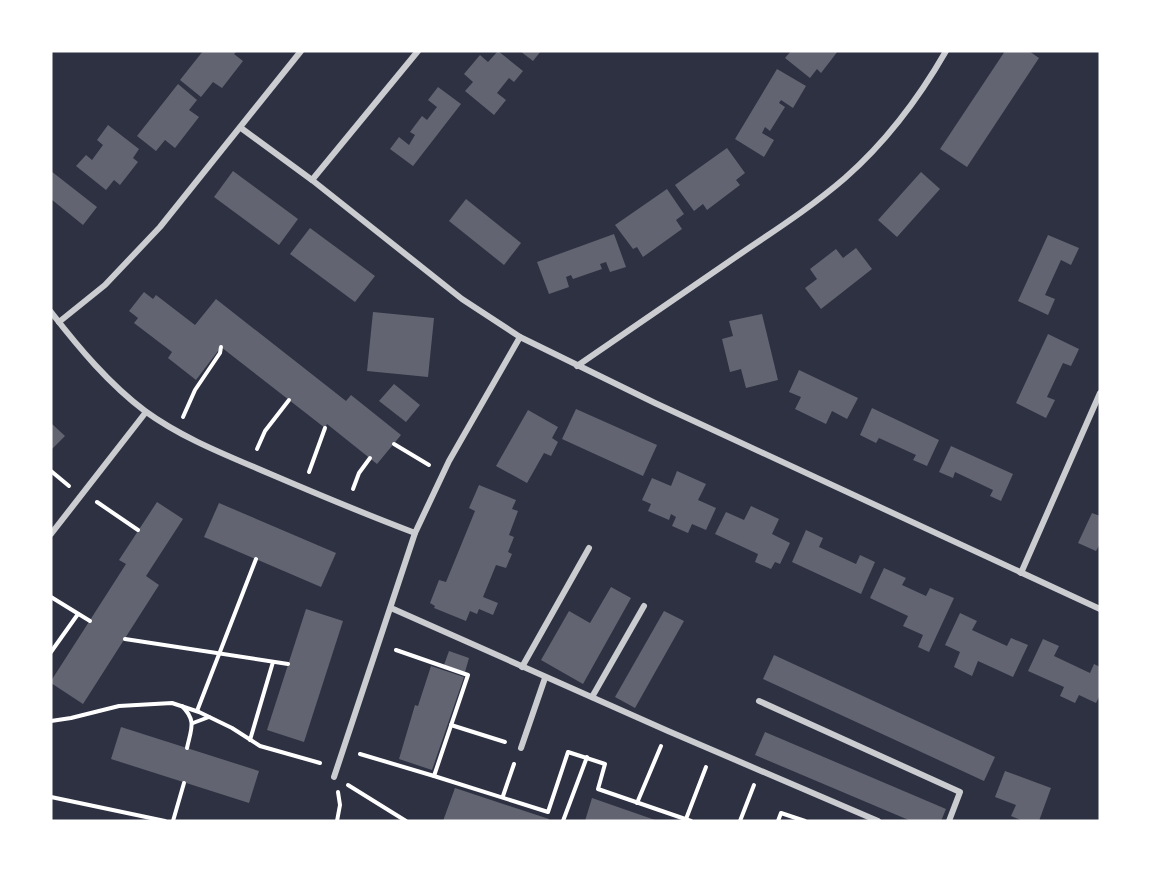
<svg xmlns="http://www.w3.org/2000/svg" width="1151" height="872" viewBox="0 0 1151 872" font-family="Spectral,serif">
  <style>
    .building { fill: #626471 }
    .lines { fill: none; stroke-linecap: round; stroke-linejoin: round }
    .path { stroke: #fff; stroke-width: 4 }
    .minor { stroke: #caccd0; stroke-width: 6 }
  </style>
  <rect width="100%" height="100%" fill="#2d3142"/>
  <!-- building -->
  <g class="building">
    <path d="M203,51H237L234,54L243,61L222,88L213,82L201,97L180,80Z"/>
    <path d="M498,51L523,71L514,82L509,78L497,93L506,100L494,115L465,91L473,82L464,74L480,55L488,62Z"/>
    <path d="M520,51H541L533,61Z"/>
    <path d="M791,51H838L821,73L817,69L810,78L785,58Z"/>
    <path d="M1005,51H1029L1039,58L967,167L940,149Z"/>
    <path d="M777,69L806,86L793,108L781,100L779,103L785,107L770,131L765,127L762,133L774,140L764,157L735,139Z"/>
    <path d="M178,84L197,100L189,110L199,117L175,148L165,140L156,151L137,136Z"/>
    <path d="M438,87L461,104L413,166L390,149L399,137L409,145L415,135L410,132L422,116L427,120L437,107L428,100Z"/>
    <path d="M108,125L139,149L133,158L138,162L120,185L114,180L106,190L76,166L86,155L92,160L103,145L97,140Z"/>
    <path d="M727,148L745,173L736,180L740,185L707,210L703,204L694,211L675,185Z"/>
    <path d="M51,171L97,207L83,225L51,199Z"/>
    <path d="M233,171L298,219L279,245L214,197Z"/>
    <path d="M921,172L940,189L897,237L878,220Z"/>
    <path d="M667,189L684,214L676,220L682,229L643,257L637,247L633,249L615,225Z"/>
    <path d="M466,199L521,243L504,265L449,221Z"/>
    <path d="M310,228L375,276L355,302L290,254Z"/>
    <path d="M614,234L626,267L610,272L606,262L600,264L602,269L573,279L571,275L566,277L569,287L549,294L537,262Z"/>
    <path d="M1048,235L1079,248L1071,265L1061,260L1045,295L1055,299L1048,315L1018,301Z"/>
    <path d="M856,248L872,269L821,309L805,288L817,279L810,269L836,249L843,258Z"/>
    <path d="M144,292L153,299L156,295L195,325L216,299L346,401L351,395L401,435L377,464L327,424L325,428L221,347L196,380L168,358L172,352L134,323L138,318L129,311Z"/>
    <path d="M373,312L434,318L428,377L367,371Z"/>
    <path d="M762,314L778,380L746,388L741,369L730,372L722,339L733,336L729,321Z"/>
    <path d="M1048,334L1079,349L1071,366L1063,363L1047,397L1055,400L1046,418L1016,403Z"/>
    <path d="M799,370L858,398L847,419L832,411L826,424L795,409L801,397L789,392Z"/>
    <path d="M394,384L420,405L406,422L379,401Z"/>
    <path d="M872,408L939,440L927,466L913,460L916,455L879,438L876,443L860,435Z"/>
    <path d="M576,409L657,445L643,476L562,439Z"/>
    <path d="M528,410L558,427L552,438L558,442L551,456L544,453L527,483L496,466Z"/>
    <path d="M51,423L65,436L51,450Z"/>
    <path d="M951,446L1013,474L1001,501L990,496L993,490L955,472L953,478L939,472Z"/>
    <path d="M677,471L706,484L698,500L716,508L706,530L692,524L688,533L672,526L676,517L671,514L669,520L648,511L651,504L642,500L652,478L671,486Z"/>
    <path d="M479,485L516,500L512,509L518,511L509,535L514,537L508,552L512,554L506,568L496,565L483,597L498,603L493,615L479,609L477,614L470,611L466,621L434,608L435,606L430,603L439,580L446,582L475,511L469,508Z"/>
    <path d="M157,502L183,519L146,576L159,585L83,704L51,683V681L126,564L119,560Z"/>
    <path d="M219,503L336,553L321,587L204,537Z"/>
    <path d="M751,506L779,519L772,534L790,543L780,564L775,562L771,569L755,562L758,554L715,534L726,512L744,520Z"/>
    <path d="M1092,513L1100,516V544L1096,551L1078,543Z"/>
    <path d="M806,530L823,538L819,547L856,564L860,555L875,562L861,594L792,562Z"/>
    <path d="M884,568L906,578L902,585L926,596L930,588L954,598L929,652L918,647L923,635L903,626L908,616L870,598Z"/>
    <path d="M611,587L631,598L583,684L541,660L569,611L590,623Z"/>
    <path d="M306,609L343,621L304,742L267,730Z"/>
    <path d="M664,611L684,621L635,708L615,697Z"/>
    <path d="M960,613L977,621L972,630L1007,646L1011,638L1028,645L1013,677L978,661L972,676L954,667L960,652L945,645Z"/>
    <path d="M1043,639L1059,646L1054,656L1090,673L1094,664L1100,667V695L1096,703L1079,695L1075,703L1060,696L1064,687L1028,671Z"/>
    <path d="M449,651L469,658L465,672L444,665Z"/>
    <path d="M774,655L995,757L984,781L763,679Z"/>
    <path d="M431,666L464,677L432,770L399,759L415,705L418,706Z"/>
    <path d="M121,727L259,771L249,803L111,759Z"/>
    <path d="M765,732L946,809L941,821H911L755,755Z"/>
    <path d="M1005,771L1051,788L1039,821H1023L1011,816L1016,805L995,797Z"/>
    <path d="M455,788L549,819V821H443Z"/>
    <path d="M592,798L658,821H585Z"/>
  </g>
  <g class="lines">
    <!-- path -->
    <g class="path">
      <path d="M183,417L195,390L220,353L221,347"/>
      <path d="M394,444L429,465"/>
      <path d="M257,449L265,431L289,400"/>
      <path d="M51,471L69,486"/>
      <path d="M309,472L325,428"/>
      <path d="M353,489L359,473L370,458"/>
      <path d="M97,502L138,530"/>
      <path d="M51,597L90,621"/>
      <path d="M125,639L288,664"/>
      <path d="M396,650L468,675L434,776L548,812L568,752L605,764L598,789L691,821"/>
      <path d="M51,652L78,614"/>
      <path d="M182,706C197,721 191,729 187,748"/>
      <path d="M197,711L256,559"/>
      <path d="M51,721L71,718L119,706L172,703L199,712L232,728L260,746L320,763"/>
      <path d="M193,723L209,717"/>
      <path d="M451,725L505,742"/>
      <path d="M250,740L273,662"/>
      <path d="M360,754L434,776"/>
      <path d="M348,785L406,821"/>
      <path d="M503,796L514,764"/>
      <path d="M51,797L165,821"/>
      <path d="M637,803L661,746"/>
      <path d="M686,819L706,767"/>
      <path d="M173,821L184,783"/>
      <path d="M337,821L340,805L338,792"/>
      <path d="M563,821L587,757"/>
      <path d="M740,821L754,785"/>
      <path d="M778,821L781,813L805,821"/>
    </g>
    <!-- minor -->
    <g class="minor">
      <path d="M418,51L312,180L462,299L520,337L655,403L1100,609"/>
      <path d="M241,128L312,180"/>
      <path d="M51,312C79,348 109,384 145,411C182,438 226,455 268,473C317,494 365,514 415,533"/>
      <path d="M59,322L105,285L160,227L301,51"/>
      <path d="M577,366C627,332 677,297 727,263C766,236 808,210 845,178C886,142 919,98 946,51"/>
      <path d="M51,534L146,412"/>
      <path d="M1021,573L1100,393"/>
      <path d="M391,608L668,731L878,821"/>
      <path d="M522,667L589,548"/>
      <path d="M592,697L644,606"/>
      <path d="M759,701L960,792L949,821"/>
      <path d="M521,748L545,678"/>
      <path d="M334,777L415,533L449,461L520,337"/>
    </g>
  </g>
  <!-- border -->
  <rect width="1151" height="872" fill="none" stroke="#ffffff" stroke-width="105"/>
</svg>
